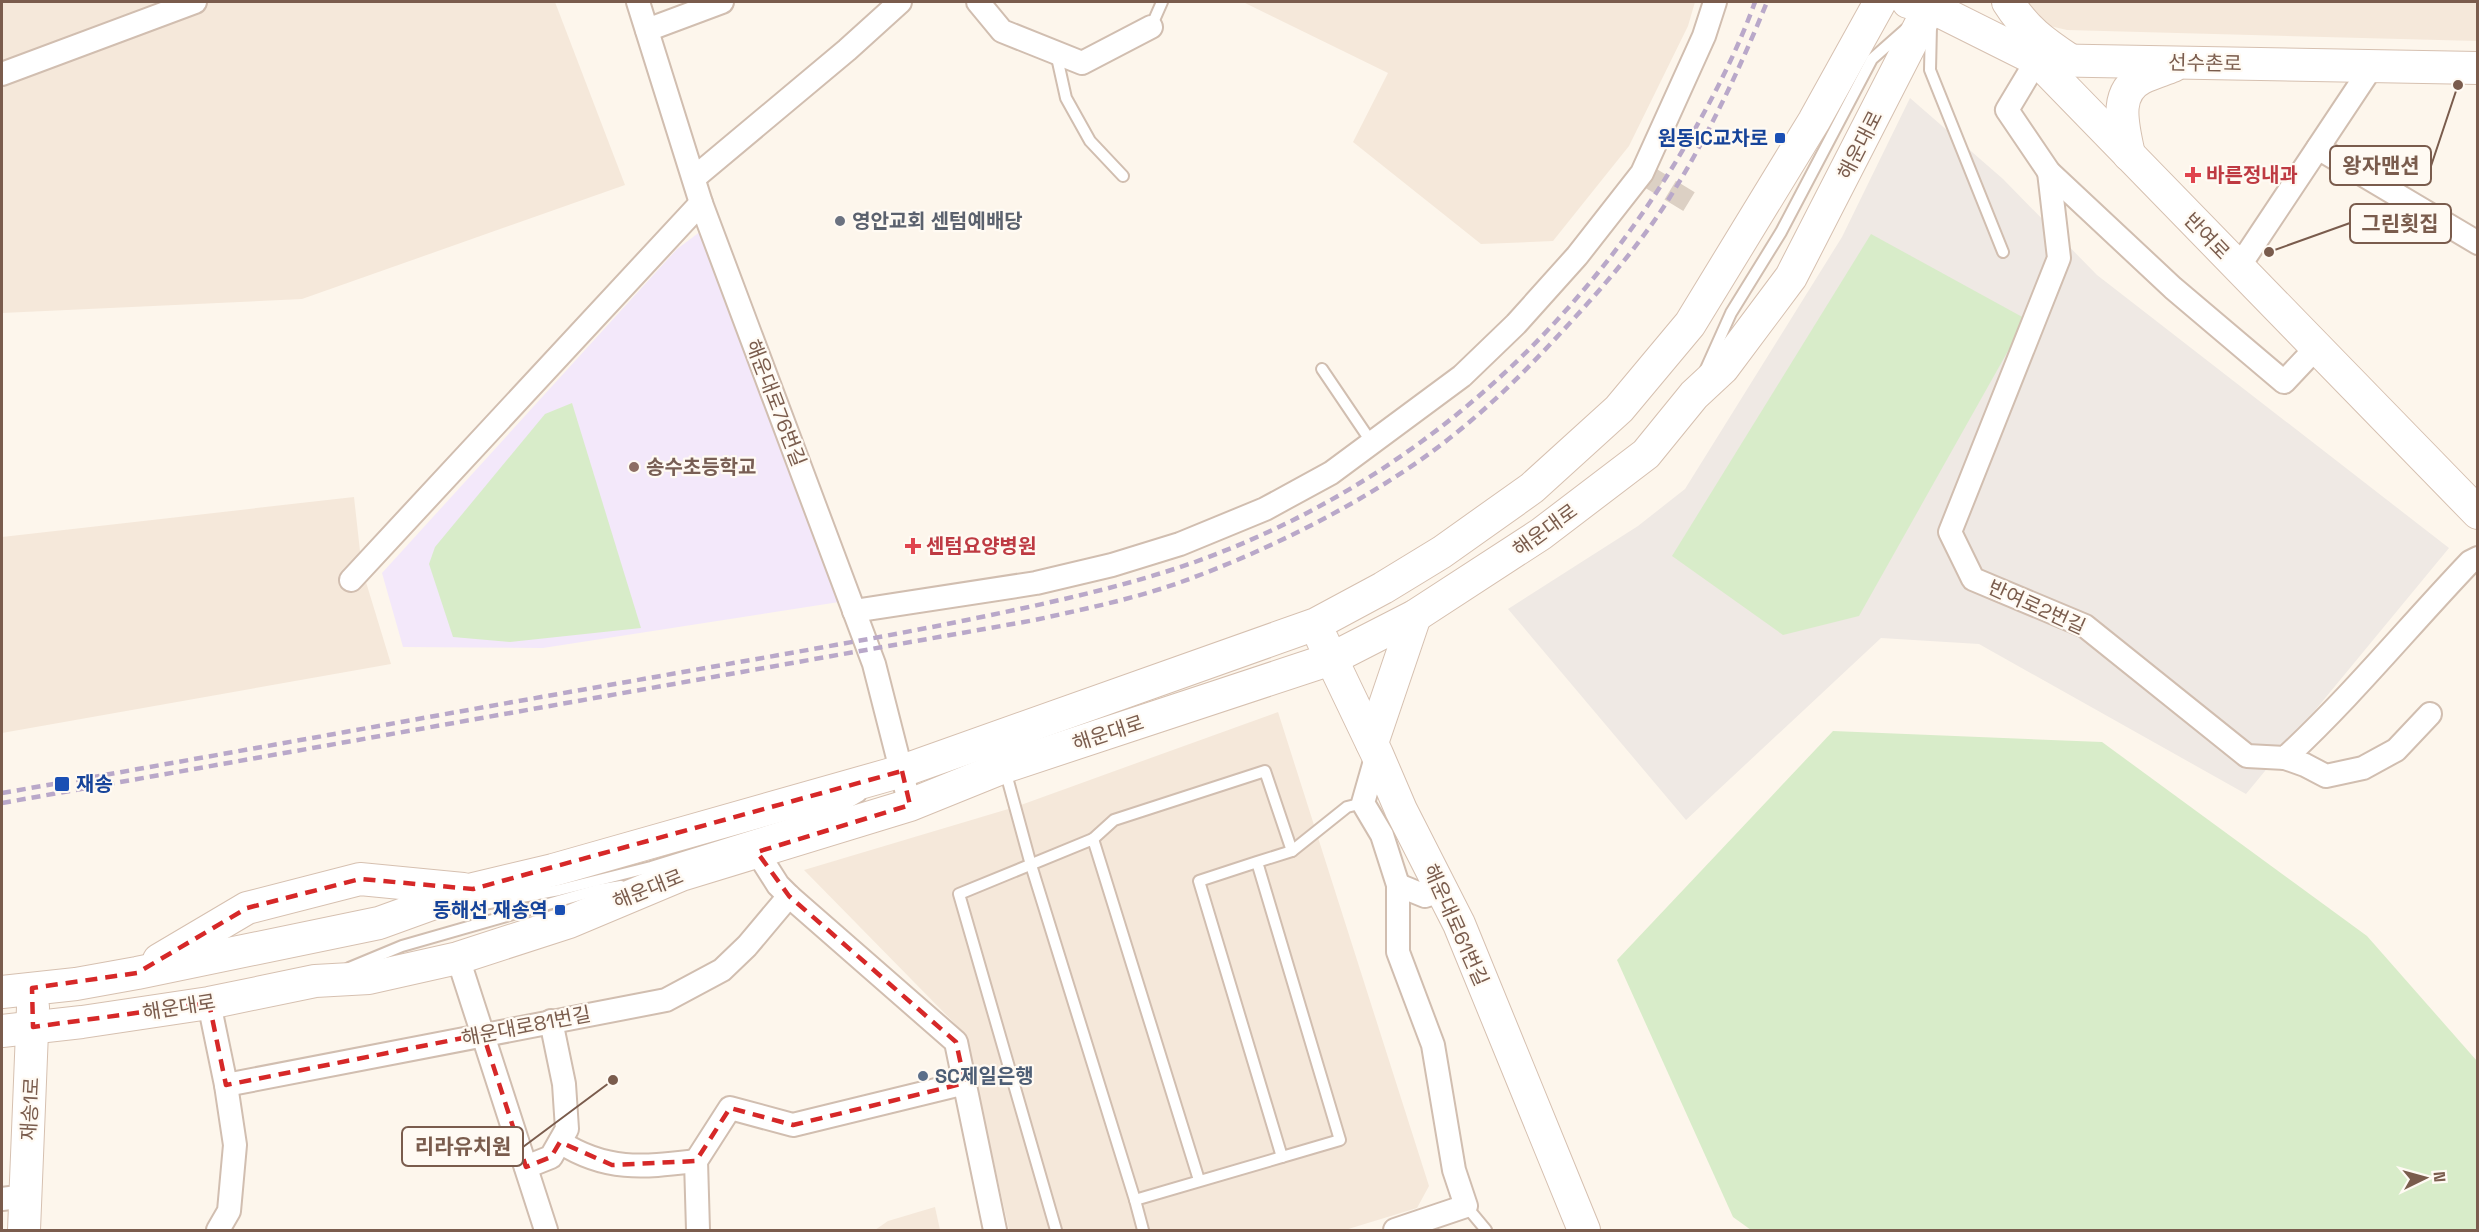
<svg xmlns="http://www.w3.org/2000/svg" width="2479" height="1232" viewBox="0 0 2479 1232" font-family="'Space Grotesk','Noto Sans KR',sans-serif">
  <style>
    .residential { fill: #f5e8da }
    .industrial { fill: #efe9e4 }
    .education { fill: #f3e8fa }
    .green { fill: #d8ecc9 }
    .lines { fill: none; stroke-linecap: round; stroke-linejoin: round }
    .minor-tunnel { stroke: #dcd0c4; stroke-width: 22; stroke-dasharray: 22 11; stroke-linecap: butt }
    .service-casing { stroke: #d1beb0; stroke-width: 14 }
    .minor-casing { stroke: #d1beb0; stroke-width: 26 }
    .secondary-casing { stroke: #d6c0b0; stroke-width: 34 }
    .service { stroke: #fff; stroke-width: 10 }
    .minor { stroke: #fff; stroke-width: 22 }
    .secondary { stroke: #fff; stroke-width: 32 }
    .rail { stroke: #b9a8c9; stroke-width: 4.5; stroke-dasharray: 9 6; stroke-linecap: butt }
    .marked { fill: none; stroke: #d62828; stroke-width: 4.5; stroke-dasharray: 12 8; stroke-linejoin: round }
    .transit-dot { fill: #1a4fb4; stroke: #fffaf3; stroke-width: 2 }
    .health-dot { fill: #e0444e; stroke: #fffaf3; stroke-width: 2 }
    .worship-dot { fill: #6b7280; stroke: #fffaf3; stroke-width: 2 }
    .education-dot { fill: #8d6e63; stroke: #fffaf3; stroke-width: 2 }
    .service-dot { fill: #5c6f8a; stroke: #fffaf3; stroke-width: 2 }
    .labels { text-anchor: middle; stroke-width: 4.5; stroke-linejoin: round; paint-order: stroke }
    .street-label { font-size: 20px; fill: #7a5c4d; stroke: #fffaf3 }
    .transit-label { font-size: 20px; font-weight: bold; fill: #164399; stroke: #fffaf3; text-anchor: end }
    .health-label { font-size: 20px; font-weight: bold; fill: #be3a42; stroke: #fffaf3; text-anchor: start }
    .worship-label { font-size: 20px; font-weight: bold; fill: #5b616d; stroke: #fffaf3; text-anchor: start }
    .education-label { font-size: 20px; font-weight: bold; fill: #785e54; stroke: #fffaf3; text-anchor: start }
    .service-label { font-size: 20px; font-weight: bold; fill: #4e5e75; stroke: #fffaf3; text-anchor: start }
    .leader { fill: none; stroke: #7a5c4d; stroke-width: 2 }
    .callout-dot { fill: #7a5c4d; stroke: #fffaf3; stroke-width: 2 }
    .callout { fill: #fffaf3; stroke: #7a5c4d; stroke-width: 2 }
    .callout-label { font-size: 21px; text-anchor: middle; font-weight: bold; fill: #7a5c4d }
  </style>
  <rect width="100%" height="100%" fill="#fdf6ec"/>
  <!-- residential -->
  <g class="residential">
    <path d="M2,2H555L625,185L302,299L2,313Z"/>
    <path d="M1243,2H1695L1688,26L1629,146L1553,241L1481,244L1353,142L1388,73Z"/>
    <path d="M2022,2H2477V41L2067,30L2041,24Z"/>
    <path d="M354,497L362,569L391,664L2,733V537Z"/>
    <path d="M1278,712L1429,1186L1417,1208L1345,1230H1009L965,1034L804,870L1015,807Z"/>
    <path d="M935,1207L940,1230H875L888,1221Z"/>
  </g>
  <!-- industrial -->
  <path class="industrial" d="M1910,98L2003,179L2097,275L2449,548L2246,794L1979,644L1881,638L1686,820L1508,609L1638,526L1685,489L1842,237Z"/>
  <!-- education -->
  <path class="education" d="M701,231L839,602L543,648L403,647L382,573L677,249Z"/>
  <!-- green -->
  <g class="green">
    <path d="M1871,234L2026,319L1859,616L1783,635L1672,556Z"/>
    <path d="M572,403L641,628L510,642L453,637L429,564L435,547L545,414Z"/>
    <path d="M1833,731L2102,742L2367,936L2477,1061V1230H1751L1733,1217L1617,960Z"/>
  </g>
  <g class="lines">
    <!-- minor-tunnel -->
    <path class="minor-tunnel" d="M1642,173L1693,204"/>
    <defs>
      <g id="service">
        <path d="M1931,26L1930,70L2003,252"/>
        <path d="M1151,27L1162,2"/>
        <path d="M1056,53L1066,98L1090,141L1123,176"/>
        <path d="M1322,369L1372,443"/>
        <path d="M1705,371L1731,313L1781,232L1872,59L1906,29"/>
        <path d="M1005,770L1031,865L1135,1200"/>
        <path d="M1093,839L1114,820L1265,771L1292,851"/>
        <path d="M1257,862L1199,881L1282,1157L1340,1140L1257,862L1292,851L1347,807L1363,803"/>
        <path d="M458,909L559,890L651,867L838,809L860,796"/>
        <path d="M349,968L402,946L597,890L621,886"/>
        <path d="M1466,1206L1486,1230"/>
        <path d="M1056,1230L959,894L1093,839L1199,1180"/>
        <path d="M1143,1230L1135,1200L1282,1157"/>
      </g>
      <g id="minor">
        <path d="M638,2L701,203L874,664L910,805"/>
        <path d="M978,2L1002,31L1082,63L1151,27"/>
        <path d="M647,30L722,2"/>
        <path d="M2037,60L2007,110L2049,172L2173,288L2284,382L2316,348"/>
        <path d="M2,74L195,2"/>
        <path d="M2318,148L2478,243"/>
        <path d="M2049,172L2059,258L1950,532L1973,579L2085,626L2247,756L2285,758C2351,697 2408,627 2470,562L2478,558"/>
        <path d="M694,178L847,50L900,2"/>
        <path d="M2238,268L2373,65"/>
        <path d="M351,580L701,203"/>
        <path d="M854,611L1036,583L1112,565L1180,544L1265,509L1331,473L1462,376L1516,324L1577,256L1642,173L1704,36L1715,2"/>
        <path d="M1377,754L1363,803L1382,835L1398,885V952L1433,1045L1454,1170L1466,1206L1395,1230"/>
        <path d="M2285,758L2305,765L2326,776L2363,768L2396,750L2430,714"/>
        <path d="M757,852L778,885L789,896L956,1042L995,1230"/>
        <path d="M1398,885L1425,896L1443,890"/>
        <path d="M458,958L546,1230"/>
        <path d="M209,1003L226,1085L235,1145L229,1211L218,1230"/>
        <path d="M226,1085L666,1000L722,970L747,946L789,896"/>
        <path d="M560,1142C607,1172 644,1167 696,1161"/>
        <path d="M526,1167L551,1157L567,1129L564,1084L551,1021"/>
        <path d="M2,1199L26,1196"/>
        <path d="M698,1230L696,1161L730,1108L793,1125L965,1083"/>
      </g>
      <g id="secondary">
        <path d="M1908,2L1931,7L2037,60L2478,513"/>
        <path d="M2008,2C2025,29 2043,42 2070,60"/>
        <path d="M2037,60L2478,68"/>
        <path d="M2129,155C2124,129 2112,93 2142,78C2152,73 2163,70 2173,66"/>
        <path d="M1322,639L1377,754L1401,810L1459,924L1584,1230"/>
        <path d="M1372,743L1415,616"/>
        <path d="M159,960L247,908L360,879L463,889"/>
        <path d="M2,992L76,984L137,973L379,923L473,889L553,870L902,771L1316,624L1383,588L1442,552L1532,488L1619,409L1690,324L1814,121L1880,2"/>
        <path d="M2,1031L82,1022L209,1003L315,981L369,978L458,958L569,922L681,875L910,805L1004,767L1331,659L1415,616L1541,534L1646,454L1694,395L1723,368L1791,277L1932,2"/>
        <path d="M24,1230L33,1007"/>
      </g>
    </defs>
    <!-- service casing -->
    <use href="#service" class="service-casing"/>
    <!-- minor casing -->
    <use href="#minor" class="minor-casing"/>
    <!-- secondary casing -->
    <use href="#secondary" class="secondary-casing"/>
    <!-- service -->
    <use href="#service" class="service"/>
    <!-- minor -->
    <use href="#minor" class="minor"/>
    <!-- secondary -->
    <use href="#secondary" class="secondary"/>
    <!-- rail -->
    <g class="rail">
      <path d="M2,793C220,755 437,715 655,677C760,658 864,641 967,620C1044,604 1121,588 1195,562C1404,487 1572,339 1684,148C1711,102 1737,52 1755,2"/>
      <path d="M2,803L1035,620C1084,609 1134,599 1181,582C1276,548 1390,490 1467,424C1503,394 1536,360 1568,325C1602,288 1635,250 1663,208C1705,143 1738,73 1767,2"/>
    </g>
  </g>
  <!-- marked area -->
  <path class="marked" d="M902,771L910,805L757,852L789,896L956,1042L965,1083L793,1125L730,1108L696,1161L612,1165L560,1142L551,1157L526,1167L483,1034L226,1085L209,1003L33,1027L32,988L137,973L247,908L360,879L473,889Z"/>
  <!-- markers -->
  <g class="transit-dot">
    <rect x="1774" y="132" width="12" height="12" rx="3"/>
    <rect x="54" y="776" width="16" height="16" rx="3"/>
    <rect x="554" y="904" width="12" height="12" rx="3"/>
  </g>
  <g class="health-dot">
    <path d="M2190 166h6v6h6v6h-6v6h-6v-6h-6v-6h6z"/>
    <path d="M910 537h6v6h6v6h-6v6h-6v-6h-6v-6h6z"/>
  </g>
  <circle class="worship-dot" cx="840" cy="221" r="6"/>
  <circle class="education-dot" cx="634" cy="467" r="6"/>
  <circle class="service-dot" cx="923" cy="1076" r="6"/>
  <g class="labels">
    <!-- street labels -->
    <g class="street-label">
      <text transform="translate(2205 63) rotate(1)" y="7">선수촌로</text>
      <text transform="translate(1860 145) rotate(-63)" y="7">해운대로</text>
      <text transform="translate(2207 236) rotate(46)" y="7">반여로</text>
      <text transform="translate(776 403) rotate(69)" y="7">해운대로76번길</text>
      <text transform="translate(1545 530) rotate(-36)" y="7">해운대로</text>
      <text transform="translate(2037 607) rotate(24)" y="7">반여로2번길</text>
      <text transform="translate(1108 733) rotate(-18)" y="7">해운대로</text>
      <text transform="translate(648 889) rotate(-22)" y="7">해운대로</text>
      <text transform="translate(1456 925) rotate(66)" y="7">해운대로61번길</text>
      <text transform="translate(179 1007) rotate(-9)" y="7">해운대로</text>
      <text transform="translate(526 1026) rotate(-11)" y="7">해운대로81번길</text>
      <text transform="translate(30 1109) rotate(-87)" y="7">재송1로</text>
    </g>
    <!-- transit labels -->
    <g class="transit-label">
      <text x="1768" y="145">원동IC교차로</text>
      <text x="76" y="791" text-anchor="start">재송</text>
      <text x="548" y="917">동해선 재송역</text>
    </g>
    <!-- health labels -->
    <g class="health-label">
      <text x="2206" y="182">바른정내과</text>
      <text x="926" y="553">센텀요양병원</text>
    </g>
    <!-- worship labels -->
    <g class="worship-label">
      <text x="852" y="228">영안교회 센텀예배당</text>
    </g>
    <!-- education labels -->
    <g class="education-label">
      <text x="646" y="474">송수초등학교</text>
    </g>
    <!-- service labels -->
    <g class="service-label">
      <text x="935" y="1083">SC제일은행</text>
    </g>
  </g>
  <!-- callouts -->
  <path class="leader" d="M2458 85L2431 166M2269 252L2350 223M613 1080L523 1147"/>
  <g class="callout-dot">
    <circle cx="2458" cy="85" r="6"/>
    <circle cx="2269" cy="252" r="6"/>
    <circle cx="613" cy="1080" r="6"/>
  </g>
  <g class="callout">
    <rect x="2330" y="146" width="101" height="39" rx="6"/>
    <rect x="2350" y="204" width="101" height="39" rx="6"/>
    <rect x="402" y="1127" width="121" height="39" rx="6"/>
  </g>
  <g class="callout-label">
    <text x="2381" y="173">왕자맨션</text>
    <text x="2400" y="231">그린횟집</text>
    <text x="463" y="1154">리라유치원</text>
  </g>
  <!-- border -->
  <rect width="2479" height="1232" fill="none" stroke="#7a5c4d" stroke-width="6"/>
  <!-- north arrow -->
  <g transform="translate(2425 1178) rotate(85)" stroke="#fffaf3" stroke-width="4.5" paint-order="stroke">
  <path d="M0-4.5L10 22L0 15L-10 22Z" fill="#7a5c4d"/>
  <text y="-9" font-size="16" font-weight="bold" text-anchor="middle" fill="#7a5c4d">N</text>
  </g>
</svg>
